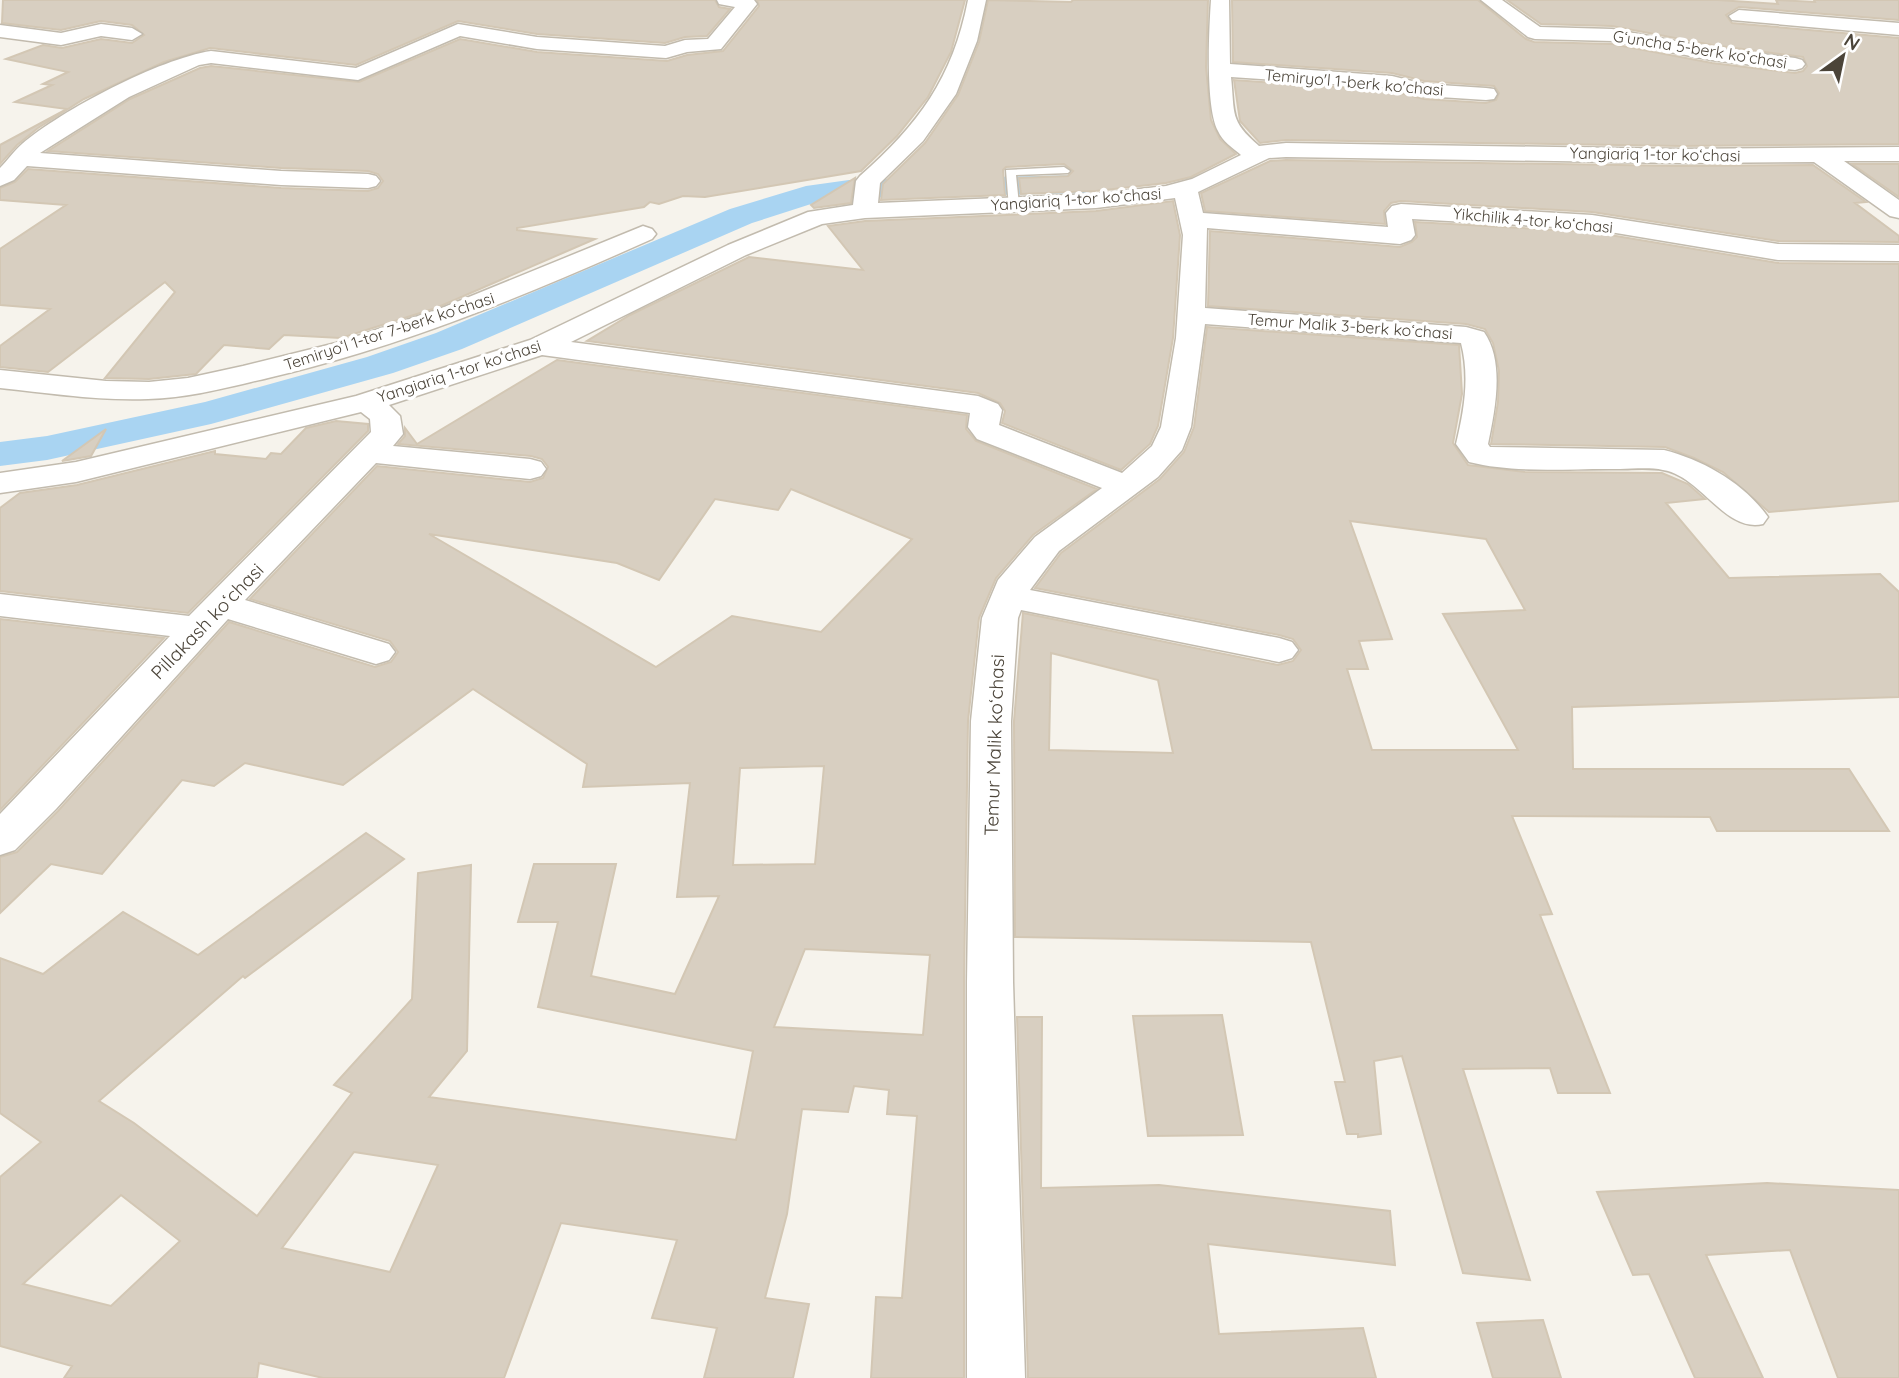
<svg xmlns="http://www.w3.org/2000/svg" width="1899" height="1378" viewBox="0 0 1899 1378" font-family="Quicksand,sans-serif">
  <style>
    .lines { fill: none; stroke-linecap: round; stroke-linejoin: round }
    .canal { fill: #a9d4f2; fill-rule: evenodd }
    .building { fill: #d8cfc1; stroke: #d3c7b4; stroke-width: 2; fill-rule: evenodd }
    .lane-casing { stroke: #c2bbae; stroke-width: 3 }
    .street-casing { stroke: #c2bbae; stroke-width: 3 }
    .lane { fill: #fff; fill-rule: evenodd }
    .street { fill: #fff; fill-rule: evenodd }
    .labels { text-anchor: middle; stroke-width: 7; stroke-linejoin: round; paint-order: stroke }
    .far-street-label { font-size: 16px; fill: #4b4439; stroke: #fff }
    .street-label { font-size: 19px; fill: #4b4439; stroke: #fff }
  </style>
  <rect width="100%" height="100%" fill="#f6f3ec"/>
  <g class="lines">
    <!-- canal -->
    <path class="canal" d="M1086,175L1097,178L1101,184L1097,190L1086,193L849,198L811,204L752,223L462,349L393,373L211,424L47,460L0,466V442L47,436L205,402L367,357L436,333L730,209L806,186L849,180Z"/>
  </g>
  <!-- building -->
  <g class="building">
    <path d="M3,0H715L719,7L730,9L707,36L685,37L665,43L537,34L458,21L356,65L210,48L164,62L84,99L38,128L17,145L0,164V145L67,109L15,102L52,85L43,84L68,72L6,59L43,45L62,48L101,39L132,43L144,35L132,25L101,21L61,30L2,23Z"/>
    <path d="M757,0H965L951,52L928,97L897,136L861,171L705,197L683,196L659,204L650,202L644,207L517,228V230L595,239L436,308L341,338L284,335L269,349L224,345L196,374L149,379L105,378L175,292L165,282L48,372L0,367V346L50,309L0,305V249L66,205L0,200V188L15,182L28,169L281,188L368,191L378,188L383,181L378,174L368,171L281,168L48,151L130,99L200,68L211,66L359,82L460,39L537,52L667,61L687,55L723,51L759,6Z"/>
    <path d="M988,0L1071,2L1073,0H1208L1206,67L1211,120L1220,139L1236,154L1191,177L1166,183L1096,191L1021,194L1019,178L1068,176L1073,171L1064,164L1006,167L1003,170L1005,195L881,200L883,184L925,143L958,95L979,42Z"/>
    <path d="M1232,0H1478L1526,39L1534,42L1612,44L1712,63L1795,73L1803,71L1807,66L1803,57L1712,45L1612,26L1541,24L1507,0H1718L1778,4L1776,0L1815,2L1814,0H1899V20L1739,7L1726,15L1732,23L1899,38V144L1681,146L1286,140L1260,143L1240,121L1234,80L1392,91L1424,99L1486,103L1496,100L1499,93L1494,86L1424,81L1392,73L1233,62Z"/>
    <path d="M1286,160L1681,166L1813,165L1866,202L1855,203L1899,236V242L1778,241L1592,212L1401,201L1391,203L1384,211L1385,224L1205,211L1201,193L1270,161Z"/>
    <path d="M1852,164H1899V197Z"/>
    <path d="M855,178L851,203L814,208L811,205Z"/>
    <path d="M1173,201L1180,235L1173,338L1158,426L1150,444L1121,470L1002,423L1005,411L1000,403L978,393L587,341L630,315L749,257L863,270L828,226L865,221L1096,211Z"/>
    <path d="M1415,222L1592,232L1778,263L1899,264V501L1769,512L1723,472L1694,458L1665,447L1491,444L1498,402L1499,371L1493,343L1485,329L1466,324L1208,306L1210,231L1400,247L1412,242L1417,237Z"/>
    <path d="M1207,327L1459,345L1462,394L1453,443L1468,465L1525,472L1662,473L1688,484L1705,499L1666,503L1729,578L1880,574L1899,592V697L1572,707L1573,769H1849L1889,831H1717L1710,817L1512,816L1552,914L1540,915L1610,1093H1558L1550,1068L1463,1069L1530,1280L1463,1273L1402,1056L1374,1061L1381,1134L1358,1137V1134H1347L1335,1082H1345L1311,942L1015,937L1014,721L1023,613L1278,665L1293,661L1301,650L1293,639L1279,635L1035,588L1061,553L1160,479L1184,452L1194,427ZM1350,521L1486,539L1525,610L1443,614L1518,750H1372L1347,669H1368L1359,641L1392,639ZM1051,653L1158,680L1173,753L1049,750Z"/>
    <path d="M557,360L967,415L966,429L976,441L1097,489L1033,535L996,578L979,618L968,721L964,982V1378H871L876,1297L902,1298L917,1116L887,1114L889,1090L854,1086L848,1112L802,1109L787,1214L765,1298L809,1304L793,1378H704L717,1328L652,1318L677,1240L561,1223L504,1378H323L259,1363L257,1378H64L72,1366L0,1346V1177L41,1142L0,1113V958L43,974L123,912L198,955L366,833L404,859L245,978L243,976L99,1101L134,1123L257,1216L352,1093L334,1085L412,999L418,873L471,865L467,1051L429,1097L736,1140L753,1051L538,1007L558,922H518L534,864H616L591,976L675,994L719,896L677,897L690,783L583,787L587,764L473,689L343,785L245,763L214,786L182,780L102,874L51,864L0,913V857L17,852L58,811L229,622L375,667L391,662L398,652L390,641L250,599L377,466L530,482L543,478L548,467L542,459L531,456L398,444L405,436V428L417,444ZM791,489L912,539L821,632L732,616L656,667L429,534L617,563L659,580L715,499L778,510ZM824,766L815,864L733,865L740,768ZM805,949L930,955L923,1035L774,1027ZM354,1152L438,1165L390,1272L282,1248ZM121,1195L180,1241L111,1306L23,1284Z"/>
    <path d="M336,421L368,424V431L188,613L0,591V508L20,493L77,485L215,451V454L266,459L271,453L281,454L306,428Z"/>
    <path d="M106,429L91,456L62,461Z"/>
    <path d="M0,619L164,638L0,810Z"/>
    <path d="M1222,1015L1243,1135L1148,1136L1133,1016Z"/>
    <path d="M1017,1017H1042L1041,1188L1159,1185L1390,1211L1395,1265L1208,1244L1219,1334L1363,1328L1376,1378H1028Z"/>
    <path d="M1767,1183L1899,1190V1378H1838L1790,1250L1706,1255L1763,1378H1695L1649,1274L1633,1275L1597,1192Z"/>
    <path d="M1543,1320L1561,1378H1493L1477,1323Z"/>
  </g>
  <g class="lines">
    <defs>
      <path id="lane" d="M1064,167L1070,171L1068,173L1016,175L1019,205L1009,208L1006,170Z"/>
      <g id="street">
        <path d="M717,0H754L757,4L721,49L687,52L666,58L537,49L460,36L358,80L211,63L199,65L129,97L40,153L281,171L368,174L376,176L380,181L376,186L368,188L281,185L27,166L14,180L0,186V168C8,160 13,152 22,144C62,110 159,59 211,51L356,68L458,24L537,37L665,46L685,40L708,39L735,7L719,4Z"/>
        <path d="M968,0H986L977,41L956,94L923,141L880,183L878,203L1096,194L1166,186L1192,179L1241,155C1233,148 1222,141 1218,131C1205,106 1209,29 1211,0H1229L1230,64L1392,76L1424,84L1486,88L1494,89L1497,94L1494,99L1486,100L1424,96L1392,88L1231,77C1235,114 1229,120 1259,146L1286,143L1681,149L1899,147V161H1844L1899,200V218L1890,216L1814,162L1681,163L1286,157L1269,158L1198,192L1203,213L1388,227L1386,213L1392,206L1401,204L1592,215L1778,244L1899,245V261L1778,260L1592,229L1412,219L1415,235L1411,240L1400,244L1207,228L1205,308L1466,327L1484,332C1505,362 1495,410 1488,444L1490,447L1664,450C1703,460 1744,483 1768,517L1763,524C1725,533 1701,476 1663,470C1649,467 1633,469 1620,469C1570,468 1517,474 1469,462L1456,444C1464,411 1470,377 1461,343L1205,324L1191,427L1182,450L1158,477L1059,551L1030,590L1279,638L1292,642L1298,650L1292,658L1279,662L1021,610L1018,618L1011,721L1013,982L1025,1378H967V982L971,721L982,618L998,580L1035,537L1102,488L977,439L968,427L970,413L542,355L389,405L400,416L403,434L393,446L530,459L541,462L546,469L541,476L530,479L376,463L245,600L389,644L395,652L389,660L376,664L228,619L56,809L15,850L0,855V814L170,636L0,616V594L189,616L371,432L370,419L361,412L76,482L0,493V473L76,462L356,396L530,340L728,245L808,212L853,205L856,181L860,176C918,125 953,78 968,0ZM1175,198L1183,235L1176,338L1161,427L1152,446L1122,473L999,425L1002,410L998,404L978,396L571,342L746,255L822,224L865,218L1096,208Z"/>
        <path d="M1481,0H1502L1540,27L1612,29L1712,48L1795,58L1802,60L1805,64L1802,68L1795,70L1712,60L1612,41L1535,39L1528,37Z"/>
        <path d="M1739,10L1899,23V35L1732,20L1729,16Z"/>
        <path d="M101,24L132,28L142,34L132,40L101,36L61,45L0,37V25L61,33Z"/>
        <path d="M643,226L652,229L656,234L652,239C527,295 401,347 268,378C229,387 189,398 148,399C99,401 49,393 0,388V370L106,381L149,382L188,378L243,366L336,343L437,310Z"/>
      </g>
    </defs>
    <!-- lane casing -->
    <use href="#lane" class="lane-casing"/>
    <!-- street casing -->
    <use href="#street" class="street-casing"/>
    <!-- lane -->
    <use href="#lane" class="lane"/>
    <!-- street -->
    <use href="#street" class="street"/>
  </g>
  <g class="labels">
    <!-- far-street labels -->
    <g class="far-street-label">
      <text transform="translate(1700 49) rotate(9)" y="6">Gʻuncha 5-berk koʻchasi</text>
      <text transform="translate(1354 82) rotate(5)" y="6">Temiryoʼl 1-berk koʼchasi</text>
      <text transform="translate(1655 154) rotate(1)" y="6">Yangiariq 1-tor koʻchasi</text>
      <text transform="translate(1076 199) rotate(-4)" y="6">Yangiariq 1-tor koʻchasi</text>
      <text transform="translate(1533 220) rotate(5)" y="6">Yikchilik 4-tor koʻchasi</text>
      <text transform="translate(1350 326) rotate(4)" y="6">Temur Malik 3-berk koʻchasi</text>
      <text transform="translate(389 331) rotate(-18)" y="6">Temiryoʻl 1-tor 7-berk koʻchasi</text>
      <text transform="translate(459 371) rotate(-18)" y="6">Yangiariq 1-tor koʻchasi</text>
    </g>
    <!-- street labels -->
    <g class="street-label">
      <text transform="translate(207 621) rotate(-46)" y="7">Pillakash koʻchasi</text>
      <text transform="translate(994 745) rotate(-88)" y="7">Temur Malik koʻchasi</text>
    </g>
  </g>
  <!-- north arrow -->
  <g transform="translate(1843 56) rotate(33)" stroke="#ffffff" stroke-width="5" paint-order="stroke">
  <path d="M0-5L12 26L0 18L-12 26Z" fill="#4b4439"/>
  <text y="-10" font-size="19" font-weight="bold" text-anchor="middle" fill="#4b4439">N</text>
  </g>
</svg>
